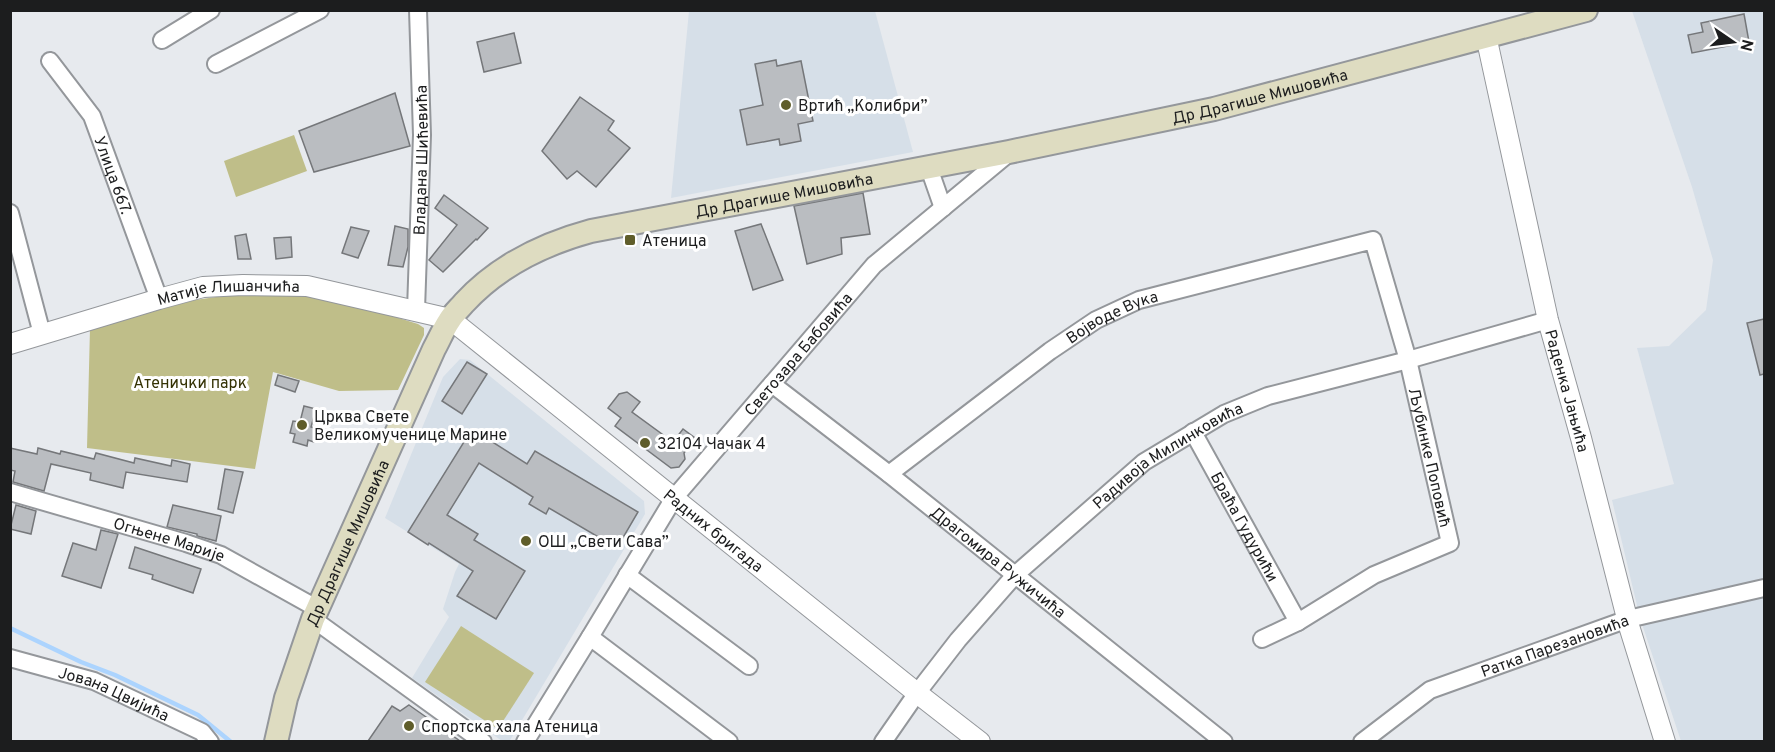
<svg xmlns="http://www.w3.org/2000/svg" width="1775" height="752" viewBox="0 0 1775 752" font-family="Overpass,sans-serif">
  <style>
    .built { fill: #d6dfe8 }
    .green { fill: #bfbe89 }
    .lines { fill: none; stroke-linecap: round; stroke-linejoin: round }
    .stream { stroke: #acd4fe; stroke-width: 4.5 }
    .building { fill: #babdc1; stroke: #75777a; stroke-width: 1.5 }
    .minor-casing { stroke: #94979b; stroke-width: 20 }
    .tertiary-casing { stroke: #94979b; stroke-width: 22 }
    .secondary-casing { stroke: #94979b; stroke-width: 26 }
    .minor { stroke: #fff; stroke-width: 16 }
    .tertiary { stroke: #fff; stroke-width: 20 }
    .secondary { stroke: #dedcc1; stroke-width: 22 }
    .poi-dot { fill: #5f5d2a; stroke: #fff; stroke-width: 2 }
    .labels { text-anchor: middle; stroke-width: 6; stroke-linejoin: round; paint-order: stroke }
    .street-label { font-size: 16px; fill: #1c1d1e; stroke: #fff }
    .poi-label { font-size: 16px; fill: #1c1d1e; stroke: #fff; text-anchor: start }
    .park-label { font-size: 16px; fill: #343204; stroke: #fff }
  </style>
  <rect width="100%" height="100%" fill="#e7eaee"/>
  <!-- built -->
  <g class="built">
    <path d="M689,11H875L913,152L671,198Z"/>
    <path d="M1632,11H1764V741H1681L1640,618L1612,500L1674,484L1637,348L1669,346L1706,310L1713,260L1692,187Z"/>
    <path d="M460,359L470,360L644,501L645,514L509,742L502,741L412,678L449,617L443,609L455,572L459,564L385,518L443,377Z"/>
  </g>
  <!-- green -->
  <g class="green">
    <path d="M294,135L307,171L236,197L224,161Z"/>
    <path d="M251,292L321,294L418,324L424,328V335L398,390L339,391L273,372L255,469L87,448L90,328L195,300Z"/>
    <path d="M461,626L534,673L498,729L425,682Z"/>
  </g>
  <g class="lines">
    <!-- stream -->
    <path class="stream" d="M10,628L81,662L115,675L198,715L231,742"/>
  </g>
  <!-- building -->
  <g class="building">
    <path d="M1744,14L1749,42L1692,53L1688,35L1703,32L1701,23Z"/>
    <path d="M514,33L521,63L484,72L477,42Z"/>
    <path d="M776,60L777,66L801,61L813,121L798,124L801,141L780,145L779,139L747,145L740,110L763,105L755,64Z"/>
    <path d="M395,93L410,146L314,172L299,131Z"/>
    <path d="M580,97L614,121L608,130L630,148L596,187L577,171L567,179L542,151Z"/>
    <path d="M863,193L870,234L841,238L842,254L807,264L794,206Z"/>
    <path d="M444,195L488,228L477,240L476,239L443,272L429,260L457,225L435,208Z"/>
    <path d="M761,224L783,280L753,290L735,231Z"/>
    <path d="M395,226L408,229V247L403,267L388,265Z"/>
    <path d="M351,227L369,231L358,258L342,253Z"/>
    <path d="M246,234L251,259H238L235,236Z"/>
    <path d="M291,237L292,257L276,259L274,238Z"/>
    <path d="M1764,319V374L1760,375L1747,323Z"/>
    <path d="M467,362L487,374L462,414L442,401Z"/>
    <path d="M278,375L299,381L295,392L275,385Z"/>
    <path d="M627,392L640,402L632,412L673,442L683,429L695,438L684,453L685,459L679,467L671,468L615,426L621,418L608,408L619,394Z"/>
    <path d="M304,406L316,409L311,427L318,429L314,442L308,440L307,446L293,442L295,434L290,433L293,421L300,422Z"/>
    <path d="M472,429L527,464L535,451L638,512L617,548L549,508L546,514L529,504L533,497L479,463L447,515L478,534L474,540L525,571L496,619L457,596L473,571L429,543L428,545L408,532Z"/>
    <path d="M10,448L37,454L38,448L60,454L61,451L94,459L96,453L134,463L135,458L171,466L172,460L190,464L187,482L126,472L123,488L90,480L91,473L51,464L44,491L13,482L15,471L10,470Z"/>
    <path d="M225,469L243,472L233,513L218,509Z"/>
    <path d="M16,505L36,511L31,534L10,529Z"/>
    <path d="M173,505L221,516L216,541L197,536V534L167,527Z"/>
    <path d="M101,530L118,534L101,588L62,576L73,543L96,550Z"/>
    <path d="M135,547L201,569L193,593L152,579L153,575L129,568Z"/>
    <path d="M409,705L460,741H368L392,706L400,711Z"/>
  </g>
  <g class="lines">
    <defs>
      <g id="minor">
        <path d="M162,40L211,10"/>
        <path id="s1" d="M50,61L92,116L159,299"/>
        <path d="M216,64L320,10"/>
        <path d="M929,168L943,208"/>
        <path d="M10,213L42,334"/>
        <path id="s2" d="M416,310L422,135L418,10"/>
        <path id="s3" d="M772,384L889,474L1224,742"/>
        <path id="s4" d="M1193,432L1298,622"/>
        <path id="s5" d="M889,474L1050,351L1096,320L1139,300L1373,240L1408,360L1450,543L1374,575L1298,622L1262,639"/>
        <path id="s6" d="M10,492L186,543L221,555L318,609"/>
        <path d="M627,575L749,666"/>
        <path d="M313,619L483,742"/>
        <path d="M590,637L729,742"/>
        <path id="s7" d="M10,658L94,681L202,732L210,742"/>
        <path id="s8" d="M525,742L590,637L674,498L874,265L1009,153"/>
        <path id="s9" d="M883,742L917,693L958,640L1015,575L1144,462L1224,414L1268,396L1408,360L1548,320"/>
        <path id="s10" d="M1362,742L1430,690L1628,619L1764,588"/>
      </g>
      <g id="tertiary">
        <path id="s11" d="M1486,36L1548,320L1581,438L1629,626L1665,742"/>
        <path id="s12" d="M10,344L159,299L203,287L243,285L307,286L450,319L917,693L980,742"/>
      </g>
      <g id="secondary">
        <path id="s13" d="M276,742L286,698L313,619L434,349C439,340 443,330 449,321C453,314 459,309 464,303C498,266 543,244 591,231L1009,152L1214,109L1586,10"/>
      </g>
    </defs>
    <!-- minor casing -->
    <use href="#minor" class="minor-casing"/>
    <!-- tertiary casing -->
    <use href="#tertiary" class="tertiary-casing"/>
    <!-- secondary casing -->
    <use href="#secondary" class="secondary-casing"/>
    <!-- minor -->
    <use href="#minor" class="minor"/>
    <!-- tertiary -->
    <use href="#tertiary" class="tertiary"/>
    <!-- secondary -->
    <use href="#secondary" class="secondary"/>
  </g>
  <!-- markers -->
  <g class="poi-dot">
    <circle cx="786" cy="105" r="6"/>
    <rect x="624" y="234" width="12" height="12" rx="3"/>
    <circle cx="302" cy="425" r="6"/>
    <circle cx="645" cy="443" r="6"/>
    <circle cx="526" cy="541" r="6"/>
    <circle cx="409" cy="726" r="6"/>
  </g>
  <g class="labels">
    <!-- street labels -->
    <g class="street-label">
      <text dy="6" stroke="none"><textPath href="#s13" startOffset="1310">Др Драгише Мишовића</textPath></text>
      <text dy="6" stroke="none"><textPath href="#s2" startOffset="150">Владана Шићевића</textPath></text>
      <text dy="6" stroke="none"><textPath href="#s1" startOffset="132">Улица 667.</textPath></text>
      <text dy="6" stroke="none"><textPath href="#s13" startOffset="824">Др Драгише Мишовића</textPath></text>
      <text dy="6" stroke="none"><textPath href="#s12" startOffset="226">Матије Лишанчића</textPath></text>
      <text dy="6" stroke="none"><textPath href="#s5" startOffset="274">Војводе Вука</textPath></text>
      <text dy="6" stroke="none"><textPath href="#s8" startOffset="476">Светозара Бабовића</textPath></text>
      <text dy="6" stroke="none"><textPath href="#s11" startOffset="364">Раденка Јањића</textPath></text>
      <text dy="6" stroke="none"><textPath href="#s9" startOffset="408">Радивоја Милинковића</textPath></text>
      <text dy="6" stroke="none"><textPath href="#s5" startOffset="772">Љубинке Поповић</textPath></text>
      <text dy="6" stroke="none"><textPath href="#s4" startOffset="108">Браћа Гудурићи</textPath></text>
      <text dy="6" stroke="none"><textPath href="#s12" startOffset="790">Радних бригада</textPath></text>
      <text dy="6" stroke="none"><textPath href="#s6" startOffset="166">Огњене Марије</textPath></text>
      <text dy="6" stroke="none"><textPath href="#s13" startOffset="212">Др Драгише Мишовића</textPath></text>
      <text dy="6" stroke="none"><textPath href="#s3" startOffset="288">Драгомира Ружичића</textPath></text>
      <text dy="6" stroke="none"><textPath href="#s10" startOffset="218">Ратка Парезановића</textPath></text>
      <text dy="6" stroke="none"><textPath href="#s7" startOffset="110">Јована Цвијића</textPath></text>
    </g>
    <!-- poi labels -->
    <g class="poi-label">
      <text x="798" y="111">Вртић „Колибри”</text>
      <text x="642" y="246">Атеница</text>
      <text x="314" y="422">Црква Свете<tspan x="314" dy="18">Великомученице Марине</tspan></text>
      <text x="657" y="449">32104 Чачак 4</text>
      <text x="538" y="547">ОШ „Свети Сава”</text>
      <text x="421" y="732">Спортска хала Атеница</text>
    </g>
    <!-- park labels -->
    <g class="park-label">
      <text x="190" y="388">Атенички парк</text>
    </g>
  </g>
  <!-- border -->
  <rect width="1775" height="752" fill="none" stroke="#1c1d1e" stroke-width="24"/>
  <!-- north arrow -->
  <g transform="translate(1733 42) rotate(104)" stroke="#ffffff" stroke-width="4.5" paint-order="stroke">
  <path d="M0-4.5L10 22L0 15L-10 22Z" fill="#1c1d1e"/>
  <text y="-9" font-size="16" font-weight="bold" text-anchor="middle" fill="#1c1d1e">N</text>
  </g>
</svg>
